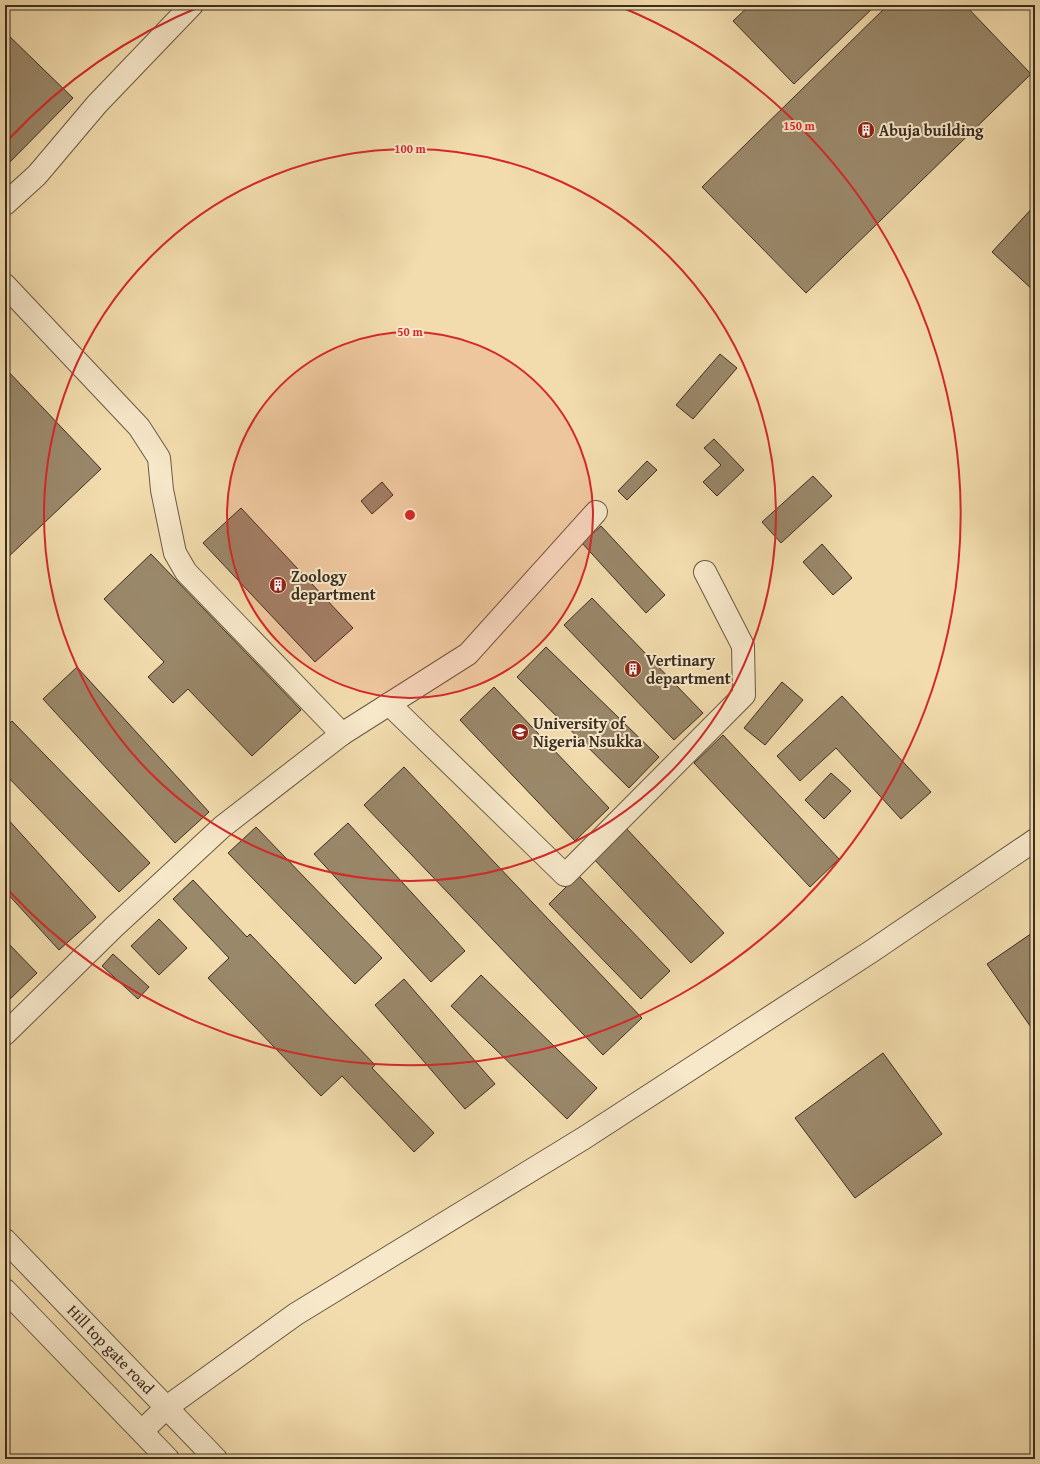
<svg xmlns="http://www.w3.org/2000/svg" width="1040" height="1464" viewBox="0 0 1040 1464" font-family="'Gentium Book Plus',serif">
  <style>
    .building { fill: #9a886a; stroke: #3b2e21 }
    .lines { fill: none; stroke-linecap: round; stroke-linejoin: round }
    .minor-casing { stroke: #695a44; stroke-width: 24 }
    .tertiary-casing { stroke: #695a44; stroke-width: 24 }
    .minor { stroke: #f7e8ca; stroke-width: 22 }
    .tertiary { stroke: #f7e8ca; stroke-width: 22 }
    .ring { fill: none; stroke: #d62828; stroke-width: 2 }
    .labels { text-anchor: middle; stroke-width: 4; stroke-linejoin: round; paint-order: stroke }
    .poi-label { font-size: 16px; font-weight: bold; fill: #3b2e21; stroke: #f7e8ca; text-anchor: start }
    .street-label { font-size: 16px; fill: #3b2e21; stroke: #f7e8ca }
    .centre { fill: #d62828; stroke: #f7e8ca; stroke-width: 2 }
    .ring-label { font-size: 12px; text-anchor: middle; font-weight: bold; fill: #d62828; stroke: #f7e8ca; stroke-width: 4; stroke-linejoin: round; paint-order: stroke }
  </style>
  <rect width="100%" height="100%" fill="#f2dcad"/>
  <filter id="stains"><feTurbulence type="fractalNoise" baseFrequency=".005" numOctaves="4"/><feColorMatrix values="0 0 0 0 .2 0 0 0 0 .09 0 0 0 0 .02 0 0 0 .5 -.17"/></filter>
  <radialGradient id="worn" r=".72"><stop offset=".6" stop-color="#630" stop-opacity="0"/><stop offset="1" stop-color="#630" stop-opacity=".3"/></radialGradient>
  <!-- building -->
  <g class="building">
    <path d="M750,5H876L794,84L733,21Z"/>
    <path d="M888,5H965L1031,74L806,293L702,187Z"/>
    <path d="M5,32L73,98L5,167Z"/>
    <path d="M1035,205V292L992,252Z"/>
    <path d="M720,354L737,368L693,419L676,405Z"/>
    <path d="M5,368L101,469L5,560Z"/>
    <path d="M714,439L744,470L717,496L703,482L721,465L704,448Z"/>
    <path d="M647,461L657,470L627,500L618,491Z"/>
    <path d="M813,476L832,496L781,543L762,522Z"/>
    <path d="M382,482L393,495L372,514L361,501Z"/>
    <path d="M241,508L353,628L315,662L203,543Z"/>
    <path d="M601,526L665,595L646,613L582,543Z"/>
    <path d="M822,544L852,578L833,595L803,562Z"/>
    <path d="M151,554L301,710L252,756L188,689L173,703L148,677L164,662L104,599Z"/>
    <path d="M592,598L703,713L674,740L564,625Z"/>
    <path d="M546,647L659,757L629,788L517,677Z"/>
    <path d="M77,667L209,812L175,843L43,699Z"/>
    <path d="M782,682L803,700L765,745L744,728Z"/>
    <path d="M494,687L609,808L575,841L460,720Z"/>
    <path d="M842,696L931,792L901,819L836,748L800,781L777,756Z"/>
    <path d="M12,721L150,863L119,892L5,774V728Z"/>
    <path d="M723,735L839,859L810,887L694,763Z"/>
    <path d="M404,767L642,1018L603,1055L364,805Z"/>
    <path d="M831,773L851,791L824,819L805,800Z"/>
    <path d="M5,816L96,917L59,950L5,891Z"/>
    <path d="M348,823L465,951L431,982L314,854Z"/>
    <path d="M256,827L382,958L355,984L228,853Z"/>
    <path d="M625,827L724,933L691,963L592,857Z"/>
    <path d="M578,875L670,971L641,999L549,904Z"/>
    <path d="M193,880L247,937L250,934L375,1065L372,1068L434,1133L414,1152L342,1076L321,1096L208,978L229,958L173,899Z"/>
    <path d="M159,919L187,948L159,975L131,946Z"/>
    <path d="M1035,931V1033L987,964Z"/>
    <path d="M5,940L37,973L9,1000L5,996Z"/>
    <path d="M113,954L149,987L138,999L102,966Z"/>
    <path d="M481,975L597,1088L567,1119L451,1006Z"/>
    <path d="M404,979L495,1084L465,1109L375,1005Z"/>
    <path d="M883,1053L942,1134L855,1198L795,1118Z"/>
  </g>
  <g class="lines">
    <defs>
      <g id="minor">
        <path d="M5,204L37,175L97,104L192,5"/>
        <path d="M5,285L139,427L159,458L162,490L175,553L186,572L342,734"/>
        <path d="M389,704L565,875L744,695L743,646L705,572"/>
        <path d="M5,1034L114,927L222,827L342,734L468,654L596,512"/>
        <path d="M142,1431L167,1407L296,1314L584,1138L872,951L1035,840"/>
      </g>
      <g id="tertiary">
        <path d="M5,1240L216,1459"/>
        <path d="M5,1290L168,1459"/>
      </g>
    </defs>
    <!-- minor casing -->
    <use href="#minor" class="minor-casing"/>
    <!-- tertiary casing -->
    <use href="#tertiary" class="tertiary-casing"/>
    <!-- minor -->
    <use href="#minor" class="minor"/>
    <!-- tertiary -->
    <use href="#tertiary" class="tertiary"/>
  </g>
  <!-- distance rings -->
  <circle cx="410" cy="515" r="183" fill="#d62828" fill-opacity=".12"/>
  <g class="ring">
    <circle cx="410" cy="515" r="183"/>
    <circle cx="410" cy="515" r="366"/>
    <path d="M8 140A550 550 0 0 1 204 5M616 5A550 550 0 1 1 8 890"/>
  </g>
  <!-- icons -->
  <defs>
    <symbol id="building-disc" viewBox="-11 -11 22 22"><circle r="9.5" fill="#8f2418" stroke="#f7e8ca"/><path d="M-4-6H4V6H1V3H-1V6H-4ZM-2.5-4.3h1.7v1.8h-1.7ZM.8-4.3h1.7v1.8H.8ZM-2.5-1h1.7V.8h-1.7ZM.8-1h1.7V.8H.8Z" fill="#fff"/></symbol>
    <symbol id="university-disc" viewBox="-11 -11 22 22"><circle r="9.5" fill="#8f2418" stroke="#f7e8ca"/><path d="M0-5L7-2L0 1L-7-2ZM-4 1L0 2.5L4 1V4Q0 6-4 4Z" fill="#fff"/></symbol>
  </defs>
  <g fill-rule="evenodd">
    <use href="#building-disc" x="856" y="120" width="20" height="20"/>
    <use href="#building-disc" x="268" y="575" width="20" height="20"/>
    <use href="#building-disc" x="623" y="659" width="20" height="20"/>
    <use href="#university-disc" x="510" y="722" width="20" height="20"/>
  </g>
  <g class="labels">
    <!-- poi labels -->
    <g class="poi-label">
      <text x="879" y="136">Abuja building</text>
      <text x="291" y="582">Zoology<tspan x="291" dy="18">department</tspan></text>
      <text x="646" y="666">Vertinary<tspan x="646" dy="18">department</tspan></text>
      <text x="533" y="729">University of<tspan x="533" dy="18">Nigeria Nsukka</tspan></text>
    </g>
    <!-- street labels -->
    <g class="street-label">
      <text transform="translate(111 1349) rotate(46)" y="6">Hill top gate road</text>
    </g>
  </g>
  <circle cx="410" cy="515" r="6" class="centre"/>
  <g class="ring-label">
    <text x="799" y="130">150 m</text>
    <text x="410" y="153">100 m</text>
    <text x="410" y="336">50 m</text>
  </g>
  <!-- margin -->
  <rect width="1040" height="1464" fill="none" stroke="#f2dcad" stroke-width="20"/>
  <rect x="6" y="6" width="1028" height="1452" fill="none" stroke="#3b2e21" stroke-width="2"/>
  <rect x="10" y="10" width="1020" height="1444" fill="none" stroke="#3b2e21"/>
  <rect width="100%" height="100%" filter="url(#stains)"/>
  <rect width="100%" height="100%" fill="url(#worn)"/>
</svg>
